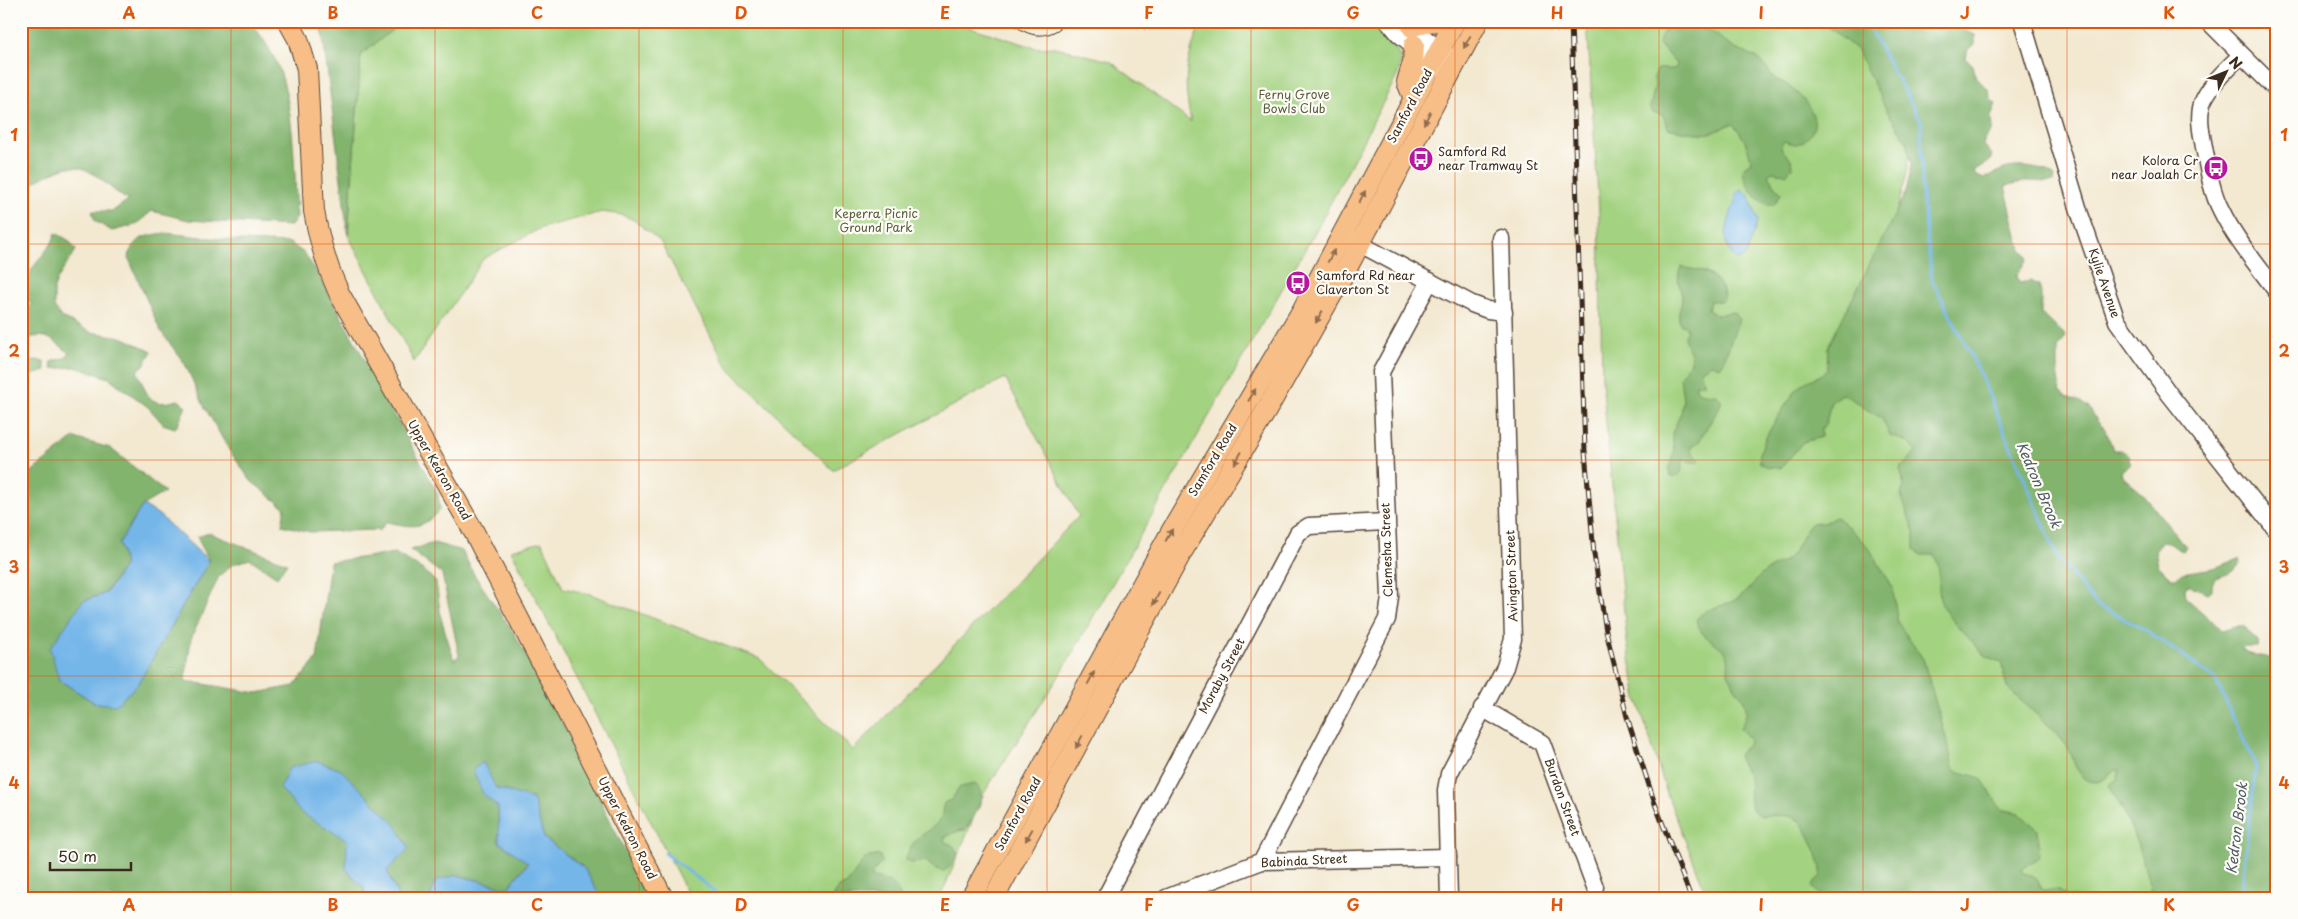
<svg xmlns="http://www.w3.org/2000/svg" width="2298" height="919" viewBox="0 0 2298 919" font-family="'Playpen Sans',sans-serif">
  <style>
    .green { fill: #a3d280; stroke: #6f7e4f }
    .forest { fill: #82b46e; stroke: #5e6f46 }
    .water { fill: #74b6e9; stroke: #587084 }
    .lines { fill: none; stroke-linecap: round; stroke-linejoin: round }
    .stream { stroke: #74b6e9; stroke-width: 3 }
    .minor-casing { stroke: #574639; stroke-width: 19 }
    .major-casing { stroke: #574639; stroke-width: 22 }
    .minor { stroke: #fff; stroke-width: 16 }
    .major { stroke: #f7be88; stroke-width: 20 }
    .tram { stroke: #3b2a1e; stroke-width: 1 }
    .rail-casing { stroke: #3b2a1e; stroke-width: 5 }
    .rail { stroke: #fdfcf7; stroke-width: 3; stroke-dasharray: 9; stroke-linecap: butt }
    .oneway { fill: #906d4e }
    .grid { fill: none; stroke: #df570d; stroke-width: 1; stroke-opacity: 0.55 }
    .labels { text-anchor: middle; stroke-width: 4.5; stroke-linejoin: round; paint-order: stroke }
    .park-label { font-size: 12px; fill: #5a5c3b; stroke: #fdfcf7 }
    .street-label { font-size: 12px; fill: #3b2a1e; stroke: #fdfcf7 }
    .poi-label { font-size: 12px; fill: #3b2a1e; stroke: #fdfcf7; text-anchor: start }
    .water-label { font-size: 14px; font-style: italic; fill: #4f5b65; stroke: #fdfcf7 }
    .neatline { fill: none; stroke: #df570d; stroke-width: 2 }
    .grid-label { font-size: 16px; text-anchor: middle; font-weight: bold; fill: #df570d }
  </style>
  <rect width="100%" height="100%" fill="#fdfcf7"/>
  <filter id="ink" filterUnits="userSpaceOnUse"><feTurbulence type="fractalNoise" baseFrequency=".02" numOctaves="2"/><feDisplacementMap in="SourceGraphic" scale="10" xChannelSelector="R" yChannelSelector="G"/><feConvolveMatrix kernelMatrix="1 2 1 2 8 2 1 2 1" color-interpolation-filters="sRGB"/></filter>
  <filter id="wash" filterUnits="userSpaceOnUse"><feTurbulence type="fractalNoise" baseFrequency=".0096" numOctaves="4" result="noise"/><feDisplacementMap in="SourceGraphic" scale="20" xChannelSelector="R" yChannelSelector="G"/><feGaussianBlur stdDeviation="1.12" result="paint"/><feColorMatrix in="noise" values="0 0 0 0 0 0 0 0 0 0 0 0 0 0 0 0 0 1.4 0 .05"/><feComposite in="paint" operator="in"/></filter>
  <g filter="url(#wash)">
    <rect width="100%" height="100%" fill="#f3e8d0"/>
    <!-- green -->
    <g class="green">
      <path d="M403,21H951L1036,48L1055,47L1110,61L1191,122C1182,77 1186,64 1201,21H1365L1389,40L1397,51L1401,61L1398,74L1319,225L1061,673L984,793L940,898H690L511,550L542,542L563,588L590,594L760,659L853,750L1079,516L1005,378L833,470L728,368L660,241L634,220L622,215L602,212L541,228L483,259L414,362L348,235L361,55Z"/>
      <path d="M1587,21H1844L1911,143L1907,173L1886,251L2233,898H1708L1667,794L1637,698L1627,642L1602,380L1599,212Z"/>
    </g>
    <!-- forest -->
    <g class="forest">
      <path d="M21,21H250C262,37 275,55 281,74C295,119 294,170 297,217L291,226L188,220L152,211L135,225L112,231L95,221L92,211H113L128,200C109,190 92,164 68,167C59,168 33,184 21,188Z"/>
      <path d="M321,21H403L361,55L348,235Z"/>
      <path d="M1671,21H1696L1700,28C1714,30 1721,40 1732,47C1741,53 1752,53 1760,60C1766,65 1769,72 1774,78C1777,81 1781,81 1784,83C1801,94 1829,121 1805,140C1798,146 1792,144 1784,141L1781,145L1782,150L1791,159L1792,168L1786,174L1772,172L1768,175L1781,194L1774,205C1759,207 1740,181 1744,167L1751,162C1750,151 1742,131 1732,124C1724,126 1718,131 1710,133C1705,135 1673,130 1668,128L1663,115L1651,112L1650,107L1655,86L1654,77L1658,69H1675L1677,65L1659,44L1661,36Z"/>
      <path d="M1821,21H1951L1953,28L1966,31L1975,35V44L1968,49L1966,58L1973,65L1976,78L1989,90L1990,98L1996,104L1991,116L1992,129L1984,140V145L1992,155V159L1985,165L1974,171L1975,175L1984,179C1990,176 1996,172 2002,170C2015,164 2045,167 2055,177L2054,182L2027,181L2005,186L2017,236L2021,249L2027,256V260L2017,275L2019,283L2031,281L2039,285L2041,293V314L2064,334L2065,338L2058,349V378L2060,391L2066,397L2079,401L2090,409L2097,421L2106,430L2113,450H2122L2129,455L2130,463L2121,472L2122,476L2142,493L2186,547L2183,551C2175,549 2170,541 2161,541L2155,552L2158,565L2171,578H2176L2182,573L2214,568L2239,559L2241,563C2238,566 2235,570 2231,572C2220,579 2212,573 2212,590L2208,593L2188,585L2184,588L2185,597L2222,630L2235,626H2244L2258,642L2257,647H2244L2242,650C2252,658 2265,653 2277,662V898H2152C2146,866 2129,813 2109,788L2110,784L2118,779L2119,770H2115C2102,784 2089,788 2077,769C2073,764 2073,757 2070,751C2067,744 2060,739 2056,732L2007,688L2001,662L1987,657L1980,650C1971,640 1946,616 1942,605C1935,586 1944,573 1934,555H1921L1914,550V532L1901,495L1904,486L1900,469L1916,452C1911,442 1900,439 1890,436L1881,417C1867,412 1856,400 1842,394L1831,401L1826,423L1821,429V437L1803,442L1781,468L1768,467L1760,463C1755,446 1786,405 1796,390C1804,379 1817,380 1827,370L1828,347L1906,192L1912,165L1907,142L1887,111L1857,50Z"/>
      <path d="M56,233L68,240L76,250L58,278L54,288V307L61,317L90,332L121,337L152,351L144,365L137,371C148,395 148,409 178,400L186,406L178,425L175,428L163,424L148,407L109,378L75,367L52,369L51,362L67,357L69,353C51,338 45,331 21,341V314L32,303L21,301V278L31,275V270L52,243Z"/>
      <path d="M165,233L239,241L290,243L305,254L319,276L438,494L440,509C421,532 412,526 386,522L380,530L310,532L282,525L285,508L251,481L229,450L204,406L185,364L160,330L129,259C131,237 146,236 165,233Z"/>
      <path d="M1681,267C1701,270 1723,275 1724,298L1721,301H1710L1708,310L1716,315L1733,312L1739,319L1723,363L1720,367L1711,364L1700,371L1705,384H1696V389C1701,395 1709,395 1716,394L1722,401C1716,417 1705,427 1699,442L1691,447V451L1700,460L1697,463L1683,460L1681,473L1674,478L1670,476L1669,468L1674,451L1672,433L1681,413L1683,400L1680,377L1690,362L1691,354L1684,338L1687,330L1685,326L1681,325C1675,315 1682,308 1682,298C1681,284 1675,282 1681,267Z"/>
      <path d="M21,358L25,361L37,360L44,362L46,371L21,378Z"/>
      <path d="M74,438L110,448L165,492L143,505L119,543L125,565L105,593L83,601L59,680L95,703L116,704L138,684L209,561L197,537L209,533L287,563L277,577L250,559L233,564L219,576L191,639L185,681L257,693L294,686L317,659L330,562L395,553L423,570L436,582L441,618L454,660L459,655L442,574L410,550L434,543L462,551L473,573L515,635L566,730L648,898H601L584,868L544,838L533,799L496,788L483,794L498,807L499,842L528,862L508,888L457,875L435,881L430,898H399L387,871L409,848L395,824L347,840L346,869L364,888L365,898H21V491L30,473Z"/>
      <path d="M1836,517L1851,529L1869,548L1892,586L1898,623L1923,659L1947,741L1953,768L1956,771L1981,778L2001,809L2019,813L2038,830L2040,856L2021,870L2023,873C2034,876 2039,876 2040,888L2044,891L2057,889L2068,897L2088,898H1826L1818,893L1812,886C1815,882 1820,878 1821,874C1823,864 1806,825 1798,820C1789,813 1773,816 1762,816C1745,812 1751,791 1749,778C1747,770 1740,764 1738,756L1750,742L1749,738L1740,728C1755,703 1739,698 1729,676C1726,669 1731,660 1726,653C1715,639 1701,640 1696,620C1705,607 1720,608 1733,601C1750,592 1752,582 1765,572C1772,566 1783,564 1791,555C1799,546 1802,533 1812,523H1824Z"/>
      <path d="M975,784C990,796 973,818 965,830L958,831L944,838L945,842C947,843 950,844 952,845C964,854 952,868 943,871L934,868L926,861L911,863L906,860C911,836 925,837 939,821C944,815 941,808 945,802L951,800L960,787Z"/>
      <path d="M880,855L882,862L872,873V877C888,883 893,877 901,898H833V895L838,888L847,884L865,858Z"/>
    </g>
    <!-- water -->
    <g class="water">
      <path d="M1742,189L1749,196L1758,220L1746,256L1737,260C1715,241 1732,216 1737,193Z"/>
      <path d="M143,505L159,515L209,561L138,684L116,705L95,703L59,680L50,648L83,601L106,593L125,565L119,543Z"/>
      <path d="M317,761L341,770L395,824L409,848L387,871L399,898H365L364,888L346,869L347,840L301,813L280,788L289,768Z"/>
      <path d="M483,762L496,788L533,799L544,838L584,868L601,898H430L435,881L457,875L508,888L528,863L499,842L498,807L483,794L473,770Z"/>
    </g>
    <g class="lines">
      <!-- stream -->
      <g class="stream">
        <path d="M1865,21L1921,121L1922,193L1932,280L1976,365L2058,558L2097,605L2147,631L2215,679L2256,766L2240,898"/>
        <path d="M665,853C683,869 704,880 720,898"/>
      </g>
    </g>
  </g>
  <g filter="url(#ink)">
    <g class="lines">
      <defs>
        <g id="minor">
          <path d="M1388,21L1399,34L1442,69"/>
          <path d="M1403,21L1448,56"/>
          <path d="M2022,21L2080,214L2117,321L2170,395L2277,531"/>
          <path d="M2208,21L2277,90"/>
          <path d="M2241,55C2228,68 2213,81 2204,99C2197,113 2201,132 2204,147C2208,168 2211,191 2221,210C2235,239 2258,266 2277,292"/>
          <path d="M1349,238L1472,304L1488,310L1504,312"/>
          <path d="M1482,708L1542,743L1595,887"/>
          <path d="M1262,861L1387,619L1390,597L1381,372L1430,281"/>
          <path d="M1105,898L1298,533L1309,526L1385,522"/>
          <path d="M1166,898L1262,861L1448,857"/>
          <path d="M1449,898L1446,790L1449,774L1505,667L1513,639L1501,238"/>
        </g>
        <g id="major">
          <path d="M288,21L298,39L307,69L314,211C319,240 327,267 339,293L474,532L663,898"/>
          <path d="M1412,27L1425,22L1446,21"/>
          <path d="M1414,99L1407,82L1413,62L1414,45"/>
          <path d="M971,898L1172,530L1303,309L1455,21"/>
          <path d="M994,898L1183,550L1266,411L1347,268L1478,21"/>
        </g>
      </defs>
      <!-- minor casing -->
      <use href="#minor" class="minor-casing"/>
      <!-- major casing -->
      <use href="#major" class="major-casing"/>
      <!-- minor -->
      <use href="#minor" class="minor"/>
      <!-- major -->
      <use href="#major" class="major"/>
      <!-- tram -->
      <path class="tram" d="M1010,21C1028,39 1050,41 1068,21"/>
      <defs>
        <path id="rail" d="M1571,21L1585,452L1594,554L1606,631L1627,717L1654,801L1691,898"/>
      </defs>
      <!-- rail casing -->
      <use href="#rail" class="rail-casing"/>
      <!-- rail -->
      <use href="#rail" class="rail"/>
    </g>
    <!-- one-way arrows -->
    <defs><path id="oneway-solid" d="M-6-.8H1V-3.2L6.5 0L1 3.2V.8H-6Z" transform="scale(1.25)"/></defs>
    <g class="oneway">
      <use href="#oneway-solid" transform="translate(1467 42) rotate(118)"/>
      <use href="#oneway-solid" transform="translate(1427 118) rotate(118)"/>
      <use href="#oneway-solid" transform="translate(1362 197) rotate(-62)"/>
      <use href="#oneway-solid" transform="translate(1331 256) rotate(-62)"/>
      <use href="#oneway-solid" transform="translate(1319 317) rotate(119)"/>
      <use href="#oneway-solid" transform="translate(1252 395) rotate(-59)"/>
      <use href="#oneway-solid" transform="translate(1238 458) rotate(121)"/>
      <use href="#oneway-solid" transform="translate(1169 535) rotate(-61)"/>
      <use href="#oneway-solid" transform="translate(1156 599) rotate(118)"/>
      <use href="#oneway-solid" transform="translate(1091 678) rotate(-62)"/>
      <use href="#oneway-solid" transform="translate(1079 742) rotate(118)"/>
      <use href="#oneway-solid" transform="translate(1029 835) rotate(119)"/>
    </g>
  </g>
  <!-- grid -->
  <path class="grid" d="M231,21V898M435,21V898M639,21V898M843,21V898M1047,21V898M1251,21V898M1455,21V898M1659,21V898M1863,21V898M2067,21V898M21,244H2277M21,460H2277M21,676H2277"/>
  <!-- icons -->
  <defs>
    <symbol id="bus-disc" viewBox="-11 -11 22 22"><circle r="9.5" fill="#b5179e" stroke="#fdfcf7"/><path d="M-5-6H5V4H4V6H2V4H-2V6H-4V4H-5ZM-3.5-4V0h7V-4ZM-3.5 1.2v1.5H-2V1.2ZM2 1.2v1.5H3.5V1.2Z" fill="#fff"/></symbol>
  </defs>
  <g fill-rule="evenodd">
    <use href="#bus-disc" x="1407" y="145" width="28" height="28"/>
    <use href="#bus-disc" x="2202" y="154" width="28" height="28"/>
    <use href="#bus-disc" x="1284" y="269" width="28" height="28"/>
  </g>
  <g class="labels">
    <!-- park labels -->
    <g class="park-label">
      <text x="1294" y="99">Ferny Grove<tspan x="1294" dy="14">Bowls Club</tspan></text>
      <text x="876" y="218">Keperra Picnic<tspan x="876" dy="14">Ground Park</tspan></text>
    </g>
    <!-- street labels -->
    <g class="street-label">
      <text transform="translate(1410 106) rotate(-62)" y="4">Samford Road</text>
      <text transform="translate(2104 283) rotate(71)" y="4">Kylie Avenue</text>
      <text transform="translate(1213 460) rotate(-59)" y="4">Samford Road</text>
      <text transform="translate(439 470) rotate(60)" y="4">Upper Kedron Road</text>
      <text transform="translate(1387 550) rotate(-92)" y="4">Clemesha Street</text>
      <text transform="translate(1512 576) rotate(-92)" y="4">Avington Street</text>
      <text transform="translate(1222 676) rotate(-62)" y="4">Moraby Street</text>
      <text transform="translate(1562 797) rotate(70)" y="4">Burdon Street</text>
      <text transform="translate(1018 814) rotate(-61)" y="4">Samford Road</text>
      <text transform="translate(627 828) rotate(63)" y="4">Upper Kedron Road</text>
      <text transform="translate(1304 861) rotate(-3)" y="4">Babinda Street</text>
    </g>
    <!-- poi labels -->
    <g class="poi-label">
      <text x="1438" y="156">Samford Rd<tspan x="1438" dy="14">near Tramway St</tspan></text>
      <text x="2198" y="165" text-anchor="end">Kolora Cr<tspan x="2198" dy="14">near Joalah Cr</tspan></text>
      <text x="1316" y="280">Samford Rd near<tspan x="1316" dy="14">Claverton St</tspan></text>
    </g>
    <!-- water labels -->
    <g class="water-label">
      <text transform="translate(2039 485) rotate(67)" y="5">Kedron Brook</text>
      <text transform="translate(2237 828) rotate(-83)" y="5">Kedron Brook</text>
    </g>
  </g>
  <!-- margin -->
  <rect width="2298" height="919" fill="none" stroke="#fdfcf7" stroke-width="55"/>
  <!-- north arrow -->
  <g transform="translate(2226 72) rotate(47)" stroke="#fdfcf7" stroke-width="4" paint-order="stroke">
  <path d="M0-4L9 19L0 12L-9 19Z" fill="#3b2a1e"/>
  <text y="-8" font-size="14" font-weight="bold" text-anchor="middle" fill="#3b2a1e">N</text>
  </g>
  <!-- scale -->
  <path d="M50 862v8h81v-8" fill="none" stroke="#3b2a1e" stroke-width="2.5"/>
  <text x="58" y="862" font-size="15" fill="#3b2a1e" stroke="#fdfcf7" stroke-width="4" paint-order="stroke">50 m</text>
  <rect x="28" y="28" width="2242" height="864" class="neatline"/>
  <g class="grid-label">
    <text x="129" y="19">A</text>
    <text x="333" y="19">B</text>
    <text x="537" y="19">C</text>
    <text x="741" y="19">D</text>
    <text x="945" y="19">E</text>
    <text x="1149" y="19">F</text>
    <text x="1353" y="19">G</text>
    <text x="1557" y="19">H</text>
    <text x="1761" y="19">I</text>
    <text x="1965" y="19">J</text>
    <text x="2169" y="19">K</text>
    <text x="14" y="141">1</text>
    <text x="2284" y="141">1</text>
    <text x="14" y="357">2</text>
    <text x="2284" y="357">2</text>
    <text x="14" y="573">3</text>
    <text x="2284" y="573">3</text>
    <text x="14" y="789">4</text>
    <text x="2284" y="789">4</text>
    <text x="129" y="911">A</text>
    <text x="333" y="911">B</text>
    <text x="537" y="911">C</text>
    <text x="741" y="911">D</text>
    <text x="945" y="911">E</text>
    <text x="1149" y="911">F</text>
    <text x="1353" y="911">G</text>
    <text x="1557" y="911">H</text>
    <text x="1761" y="911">I</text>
    <text x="1965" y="911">J</text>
    <text x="2169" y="911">K</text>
  </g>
</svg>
